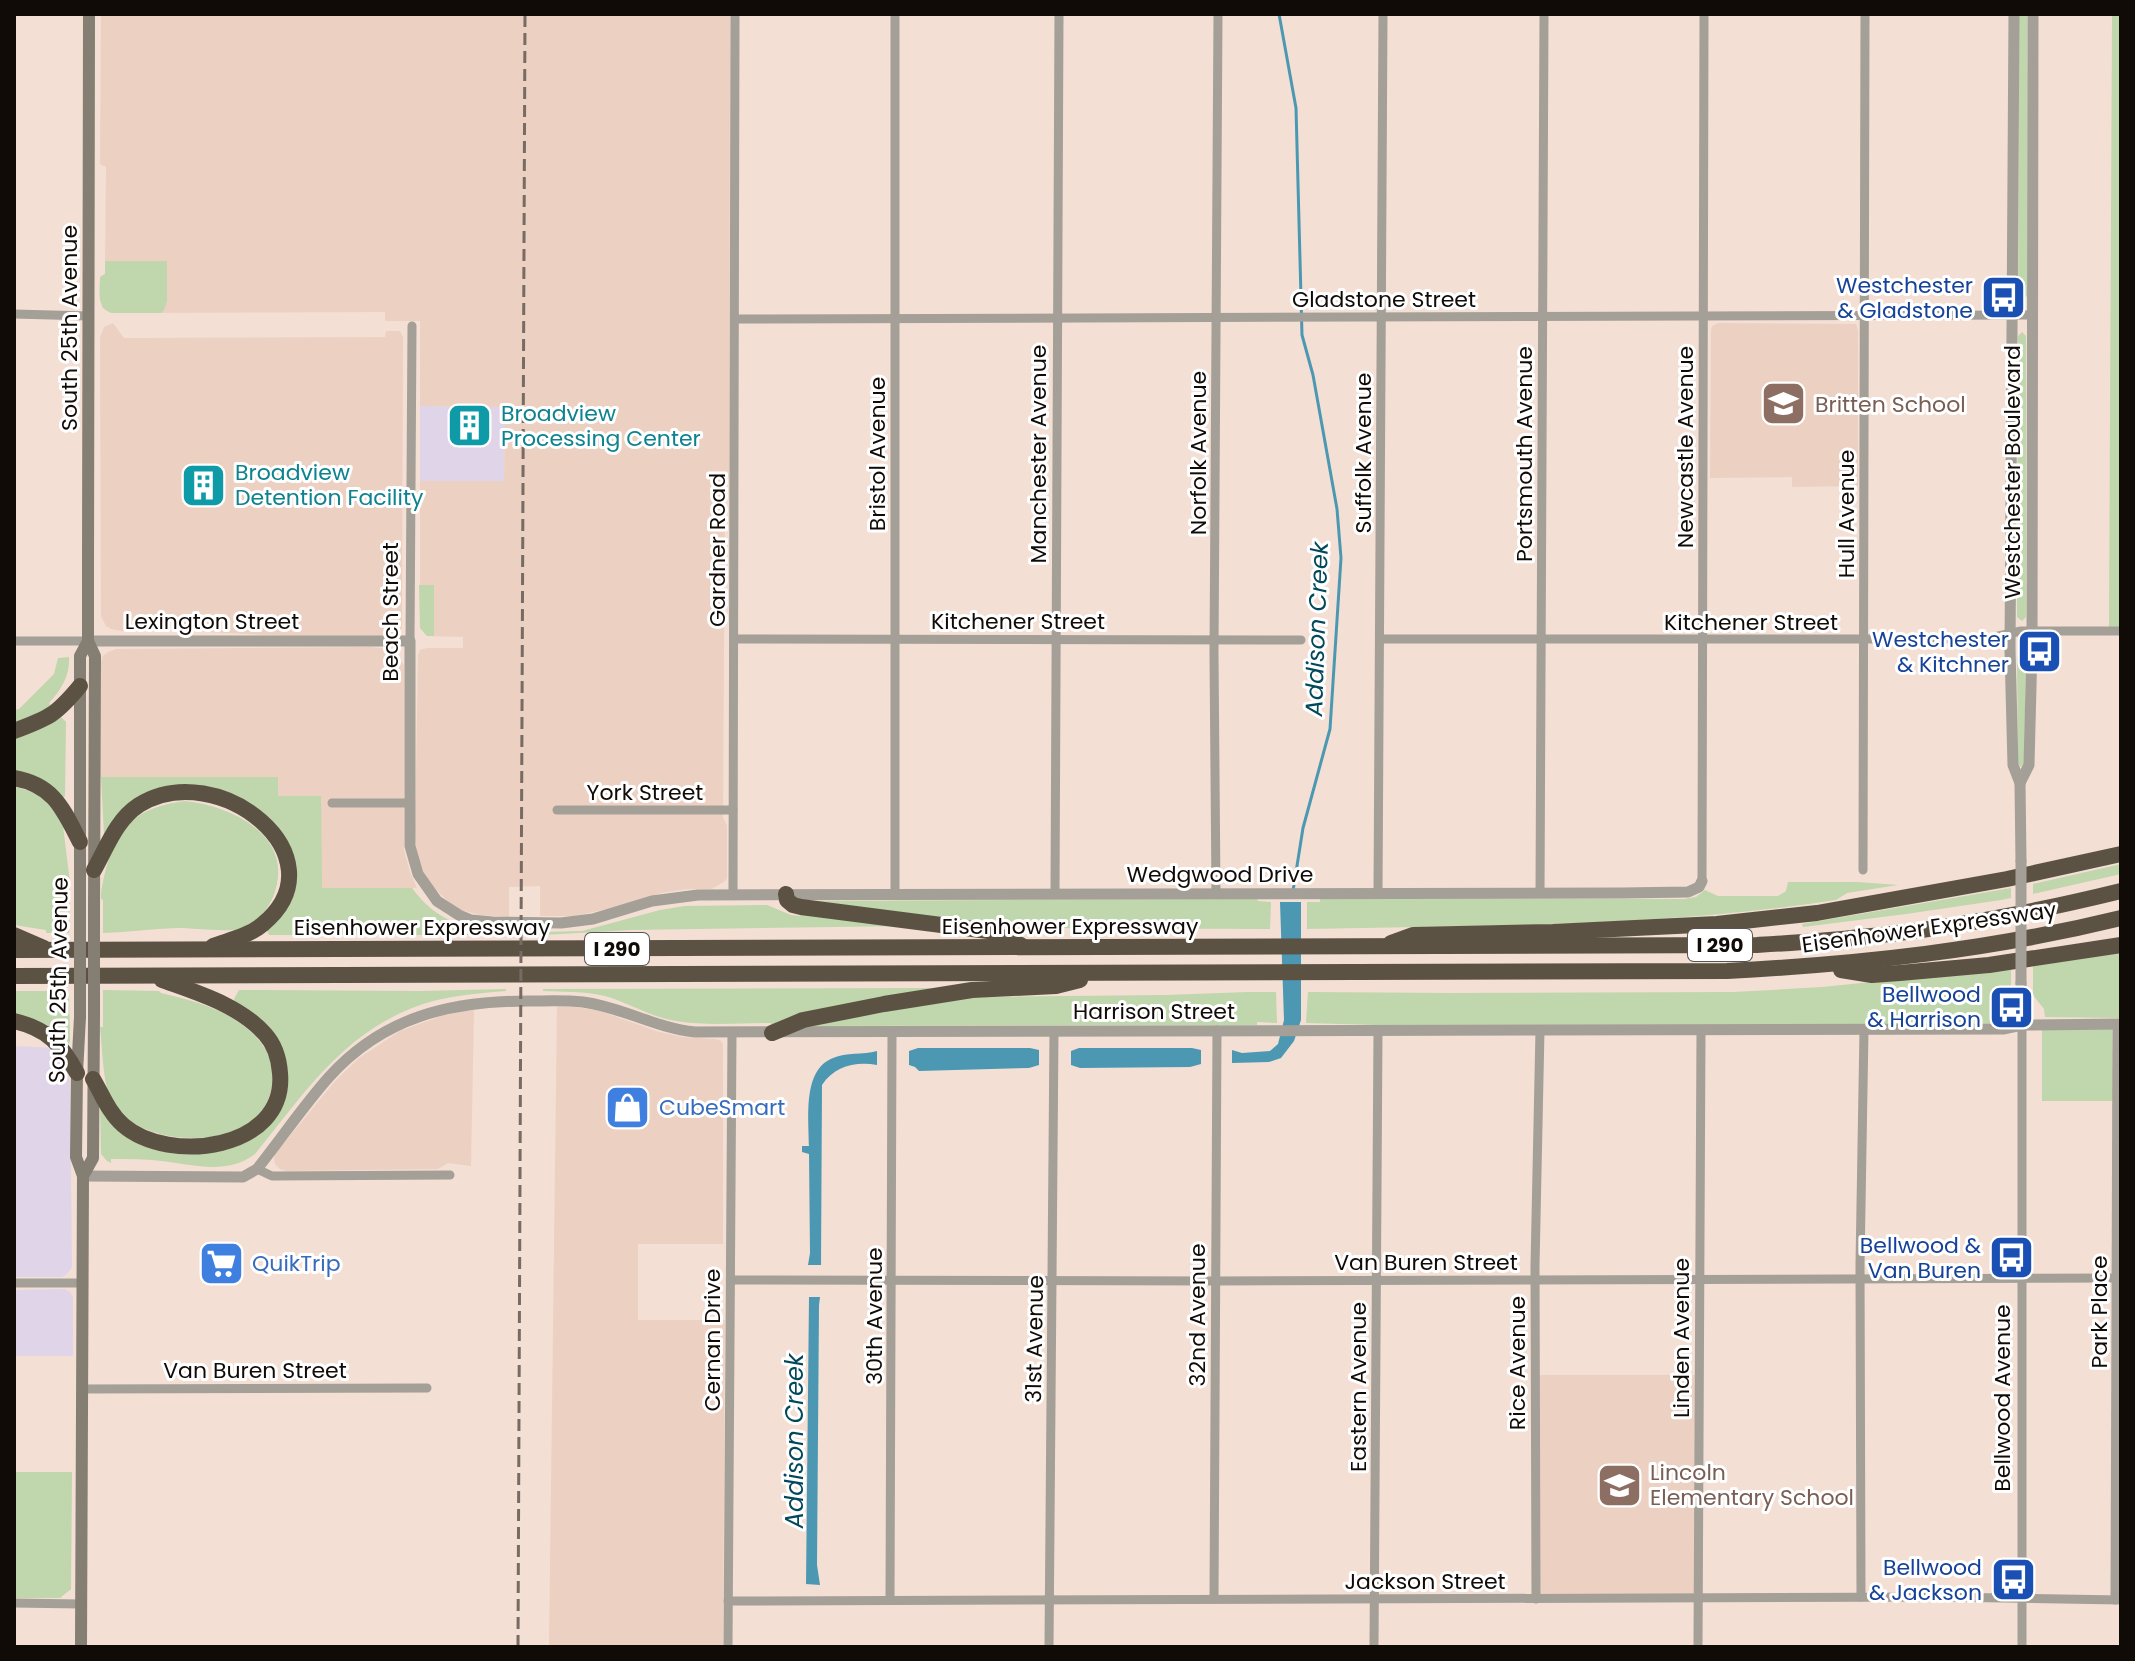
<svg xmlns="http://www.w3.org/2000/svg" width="2135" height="1661" viewBox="0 0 2135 1661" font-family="Poppins,sans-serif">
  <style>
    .commercial { fill: #e0d4e9 }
    .built { fill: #ecd0c2 }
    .green { fill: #c0d6ac }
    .water { fill: #4c98b3 }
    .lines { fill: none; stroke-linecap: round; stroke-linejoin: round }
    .stream { stroke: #4c98b3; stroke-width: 3 }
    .minor { stroke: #a49f97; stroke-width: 9 }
    .tertiary { stroke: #a49f97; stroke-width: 11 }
    .secondary { stroke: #857e73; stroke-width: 12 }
    .motorway { stroke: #5c5243; stroke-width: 16 }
    .rail { stroke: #776b64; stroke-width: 3; stroke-dasharray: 12 6; stroke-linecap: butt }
    .tertiary-bridge { stroke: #a49f97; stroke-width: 11 }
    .secondary-bridge { stroke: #857e73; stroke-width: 12 }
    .labels { text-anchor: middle; stroke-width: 6; stroke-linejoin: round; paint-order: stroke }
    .shield { fill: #fff; stroke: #585452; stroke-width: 2 }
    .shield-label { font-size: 20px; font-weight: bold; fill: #110b08 }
    .transit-label { font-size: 22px; fill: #164399; stroke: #fff; text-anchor: end }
    .street-label { font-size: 22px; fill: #110b08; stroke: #fff }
    .education-label { font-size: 22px; fill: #785e54; stroke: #fff; text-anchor: start }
    .culture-label { font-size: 22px; fill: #0d838f; stroke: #fff; text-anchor: start }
    .shop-label { font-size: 22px; fill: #366cbe; stroke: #fff; text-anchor: start }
    .water-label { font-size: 24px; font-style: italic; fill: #02485c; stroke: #fff }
  </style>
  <rect width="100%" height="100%" fill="#f3dfd4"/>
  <!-- commercial -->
  <g class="commercial">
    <path d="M420,406L505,407L504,481H420Z"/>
    <path d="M14,1046L56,1048L65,1065L70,1082L72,1267L67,1274L62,1277H14Z"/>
    <path d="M65,1289L70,1292L73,1297V1356H14V1290Z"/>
  </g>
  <!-- built -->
  <g class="built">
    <path d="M101,14H730L729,477L725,482L723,818L727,826V878L725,881L712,889H687L661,893L617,907L574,916H540V886L509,887V917L480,915L461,910L450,903L434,888L423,872L417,852L415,834L418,655L420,650L427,648H463V637L427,636L420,628V481H504L505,407L420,406V321H385V312L111,313L102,308L100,277L105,274L106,167L100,164Z"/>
    <path d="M113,323L124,338L385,337L386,331H400L403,337L402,626L400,633L389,636H285L169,630L122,631L111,629L106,626L101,616L100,337L104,327Z"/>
    <path d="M1718,323L1856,324L1858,331V486L1792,487V477L1710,478L1711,331L1712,326Z"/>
    <path d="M372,647L393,650L404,665V850L410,872L417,888H321V796H278L277,777H100V665L103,656L108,652L116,649Z"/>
    <path d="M557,1007H575L600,1011L659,1032L683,1037L714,1039L720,1040L723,1044V1244H638V1320H725L723,1647H549Z"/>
    <path d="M474,1009L471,1166L448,1163L438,1169L286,1171L280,1169L275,1164L274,1159L275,1154L336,1080L359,1058L400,1031L450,1013Z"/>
    <path d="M1538,1375H1699L1698,1595L1539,1596Z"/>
  </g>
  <!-- green -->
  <g class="green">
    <path d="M2027,14V296L2022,299L2018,296L2019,15Z"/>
    <path d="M2112,14H2121V628H2109Z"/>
    <path d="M105,261H167V301L164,310L161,313H112C96,308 100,292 100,277L105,274Z"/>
    <path d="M2022,332L2026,336V617L2022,621L2017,617L2018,336Z"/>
    <path d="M419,585H434V636H427L420,628Z"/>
    <path d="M2021,653L2026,657L2024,764L2021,767L2018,764L2017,657Z"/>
    <path d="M69,657C70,676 61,690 49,703L52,708L14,725V710L19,709L54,674L58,658Z"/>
    <path d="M60,716L66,722L65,796L62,799L14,773V736Z"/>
    <path d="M101,777H278V796H321L322,888H412C435,920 468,932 506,932V935H269L266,928L289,897L267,820L174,788L104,835Z"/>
    <path d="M14,787C37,791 55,803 63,826L70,883L69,933H46V930L14,925Z"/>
    <path d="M185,801C233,806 297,837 273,897C268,909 257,922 244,928C231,933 194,928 177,928C152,929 128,932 103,933V900L101,899V893C111,838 124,809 185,801Z"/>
    <path d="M2121,864V874L2033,894V884Z"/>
    <path d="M1788,882H1858L1898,885L1847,893L1836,900C1661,927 1484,925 1307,929V902H1320V899H1684L1696,897L1705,890L1718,896H1778L1786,891Z"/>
    <path d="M2011,888V898L2001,900L1906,914L1803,927L1802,924Z"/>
    <path d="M1257,899L1258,901L1271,902L1270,929L1024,928L801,901Z"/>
    <path d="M767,905L791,915L800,916L801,913L907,926L631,930L543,935V932L582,931L660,910L685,906Z"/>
    <path d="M2121,952V1018L2045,1017L2044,1009L2033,995V966Z"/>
    <path d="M2011,968V996L2006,1006V1018L1992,1024L1377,1025L1306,1023L1308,992L1449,993L1734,992L1822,987Z"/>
    <path d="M932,988L796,1015L772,1026L771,1023C740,1023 707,1026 676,1021C651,1017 629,1003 605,996C585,991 563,992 543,991V989Z"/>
    <path d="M506,989V991C482,993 457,995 433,1001C348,1025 307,1090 255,1154C227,1175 194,1165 162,1161C145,1159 128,1159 111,1159V1163L107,1161L101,1154L100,1102L122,1130L219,1149L284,1098L287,1073L236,1004L234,999L239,990L421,991Z"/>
    <path d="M103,990L159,991L161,993C196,1001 233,1011 258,1039C269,1052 275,1068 272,1084C266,1135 204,1144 164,1135C153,1132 128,1124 120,1115C102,1098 103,1051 100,1027H103Z"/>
    <path d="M14,991H69L70,1042L66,1046L14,1016Z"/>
    <path d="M1248,992H1276L1277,1023L1257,1022V1025L810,1026L944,999L964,997L1166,995Z"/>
    <path d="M2042,1028H2112L2113,1101H2042Z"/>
    <path d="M14,1472H72L71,1589L60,1598H14Z"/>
  </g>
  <!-- water -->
  <g class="water">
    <path d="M1280,902H1301V1020L1294,1041L1281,1058L1269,1062L1232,1063V1050L1242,1053L1270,1051L1278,1044L1284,1020Z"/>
    <path d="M918,1048H1030L1039,1050V1065L1029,1068L919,1071L915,1067L909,1065V1051Z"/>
    <path d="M1079,1048H1192L1201,1050V1064L1190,1067L1080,1068L1071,1065V1051Z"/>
    <path d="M877,1051V1065C856,1061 834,1066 822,1085L821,1265H808L810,1253L809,1154L802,1152V1146H809C809,1119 802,1070 833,1058C846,1052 863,1055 877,1051Z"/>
    <path d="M809,1297H820L819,1305L817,1565L820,1585L806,1584Z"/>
  </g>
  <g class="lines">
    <!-- stream -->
    <path class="stream" d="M1279,14L1296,108L1302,335L1313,375L1337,509L1341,558L1330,729L1303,828L1293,891"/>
    <!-- minor -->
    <g class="minor">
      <path d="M895,14V894"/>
      <path d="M14,314L89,316"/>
      <path d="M735,319L2032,315"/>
      <path d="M735,639L1301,640"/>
      <path d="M1380,639H1985L2021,631H2121"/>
      <path d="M14,641H88"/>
      <path d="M410,641L412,326"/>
      <path d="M332,803H409"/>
      <path d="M557,810H733"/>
      <path d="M1863,870L1865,14"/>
      <path d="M1702,881L1704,14"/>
      <path d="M1216,893L1214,654L1218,14"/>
      <path d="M1378,893L1383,14"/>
      <path d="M1540,893L1544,14"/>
      <path d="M733,894L735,14"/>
      <path d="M1055,894L1059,14"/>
      <path d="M2022,1025V1647"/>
      <path d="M257,1169L272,1176L450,1175"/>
      <path d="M731,1280L1215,1281L2121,1278"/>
      <path d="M14,1283H83"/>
      <path d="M82,1389L427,1388"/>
      <path d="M1861,1597L1860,1264L1864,1030"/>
      <path d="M1214,1599L1217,1030"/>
      <path d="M1536,1599L1535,1266L1540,1030"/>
      <path d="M890,1600L892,1032"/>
      <path d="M2115,1600L2117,1024"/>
      <path d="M728,1601L1943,1597L2121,1600"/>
      <path d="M14,1603L81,1604"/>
      <path d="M728,1647L732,1032"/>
      <path d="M1049,1647L1054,1031"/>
      <path d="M1374,1647L1378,1031"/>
      <path d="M1698,1647L1701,1030"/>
    </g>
    <!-- tertiary -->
    <g class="tertiary">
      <path d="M2014,14L2010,650L2013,765L2020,783L2021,861"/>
      <path d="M88,641H410V846L418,874L437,901L459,915L471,920L492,922L561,923L593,919L652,901L698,895L1622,893L1688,892L1699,887L1702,881"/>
      <path d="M2020,783L2029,765L2032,647L2033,14"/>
      <path d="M2021,983L2022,1025"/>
      <path d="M83,1176L243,1177L257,1169C281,1139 304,1105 329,1077C383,1017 450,1001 528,1001C546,1001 565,1000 583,1002C622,1007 655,1028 695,1032L2003,1029L2022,1025L2121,1024"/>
    </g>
    <!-- secondary -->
    <g class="secondary">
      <path d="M89,14L88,568V641L95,656L94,908"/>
      <path d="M80,908V656L88,641"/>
      <path d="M80,1017L77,1073L76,1157L83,1176L81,1647"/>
      <path d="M83,1176L93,1158L94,1017"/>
    </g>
    <!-- motorway -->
    <g class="motorway">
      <path d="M14,731C49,718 56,715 80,686"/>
      <path d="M14,778C54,785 63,809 80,842"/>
      <path d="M94,870C107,847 116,820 139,805C218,756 344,857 263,924C249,936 229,940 213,946"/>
      <path d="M786,894L787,900L793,905L801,907L988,931L1021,945"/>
      <path d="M14,935L44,948"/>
      <path d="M1391,943L1413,935L1553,932L1717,924L1817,913L2007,879L2121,854"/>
      <path d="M14,950L1757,945C1791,943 1826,941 1861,937C1949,929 2035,912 2121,891"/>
      <path d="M1841,970L1872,975L1900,973L1989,965L2121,945"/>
      <path d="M14,976L1727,971C1861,964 1990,950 2121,918"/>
      <path d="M14,1021C48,1029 61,1044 77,1073"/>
      <path d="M772,1033L803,1020L884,1004L972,990L1056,986L1080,980"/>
      <path d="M93,1079C102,1094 109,1113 123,1125C169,1165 287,1150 280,1073C279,1059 274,1044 265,1034C239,1005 198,993 162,980"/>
    </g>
    <!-- rail -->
    <path class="rail" d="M518,1647L525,14"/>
    <!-- tertiary-bridge -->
    <path class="tertiary-bridge" d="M2021,983V861"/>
    <!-- secondary-bridge -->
    <g class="secondary-bridge">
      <path d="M80,1017V908"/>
      <path d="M94,1017V908"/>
    </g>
  </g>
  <!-- icons -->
  <defs>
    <symbol id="bus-square" viewBox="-11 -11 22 22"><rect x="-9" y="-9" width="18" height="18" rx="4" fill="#1a4fb4" stroke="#fff"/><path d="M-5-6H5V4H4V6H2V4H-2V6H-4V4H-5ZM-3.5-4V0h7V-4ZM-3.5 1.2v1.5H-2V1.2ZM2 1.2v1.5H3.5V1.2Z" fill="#fff"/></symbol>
    <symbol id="school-square" viewBox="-11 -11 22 22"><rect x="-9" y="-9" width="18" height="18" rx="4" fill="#8d6e63" stroke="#fff"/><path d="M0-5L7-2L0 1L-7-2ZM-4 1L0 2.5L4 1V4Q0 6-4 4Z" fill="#fff"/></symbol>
    <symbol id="building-square" viewBox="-11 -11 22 22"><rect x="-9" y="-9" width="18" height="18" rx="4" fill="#0f9aa8" stroke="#fff"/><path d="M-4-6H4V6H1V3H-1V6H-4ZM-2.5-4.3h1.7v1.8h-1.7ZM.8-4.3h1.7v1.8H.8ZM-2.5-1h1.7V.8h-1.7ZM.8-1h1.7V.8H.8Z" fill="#fff"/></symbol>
    <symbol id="shop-square" viewBox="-11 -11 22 22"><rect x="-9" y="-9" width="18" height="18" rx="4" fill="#3f7fe0" stroke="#fff"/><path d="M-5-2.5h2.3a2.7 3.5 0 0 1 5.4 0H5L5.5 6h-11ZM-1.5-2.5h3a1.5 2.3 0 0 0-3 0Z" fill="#fff"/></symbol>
    <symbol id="supermarket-square" viewBox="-11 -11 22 22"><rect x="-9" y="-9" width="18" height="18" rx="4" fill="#3f7fe0" stroke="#fff"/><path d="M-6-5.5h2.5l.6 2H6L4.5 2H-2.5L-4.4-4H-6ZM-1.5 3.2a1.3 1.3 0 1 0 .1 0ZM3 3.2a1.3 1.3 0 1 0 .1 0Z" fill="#fff"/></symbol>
  </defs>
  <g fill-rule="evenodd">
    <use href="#bus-square" x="1978" y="272" width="51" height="51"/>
    <use href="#school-square" x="1758" y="378" width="51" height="51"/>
    <use href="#building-square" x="444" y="400" width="51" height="51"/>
    <use href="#building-square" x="178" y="460" width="51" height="51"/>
    <use href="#bus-square" x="2014" y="626" width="51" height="51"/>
    <use href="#bus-square" x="1986" y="982" width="51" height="51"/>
    <use href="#shop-square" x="602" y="1082" width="51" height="51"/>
    <use href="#bus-square" x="1986" y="1232" width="51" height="51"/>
    <use href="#supermarket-square" x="196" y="1238" width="51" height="51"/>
    <use href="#school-square" x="1594" y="1460" width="51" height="51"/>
    <use href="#bus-square" x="1988" y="1554" width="51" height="51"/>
  </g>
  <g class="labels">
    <!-- shield labels -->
    <g class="shield">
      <rect x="1688" y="929" width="64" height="32" rx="6"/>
      <rect x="585" y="933" width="64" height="32" rx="6"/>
    </g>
    <g class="shield-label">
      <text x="1720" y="952">I 290</text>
      <text x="617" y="956">I 290</text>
    </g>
    <!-- transit labels -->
    <g class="transit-label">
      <text x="1973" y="293">Westchester<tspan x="1973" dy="25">&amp; Gladstone</tspan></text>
      <text x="2009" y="647">Westchester<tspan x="2009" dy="25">&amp; Kitchner</tspan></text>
      <text x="1981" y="1002">Bellwood<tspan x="1981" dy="25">&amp; Harrison</tspan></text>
      <text x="1981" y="1253">Bellwood &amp;<tspan x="1981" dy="25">Van Buren</tspan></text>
      <text x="1982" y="1575">Bellwood<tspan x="1982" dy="25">&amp; Jackson</tspan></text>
    </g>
    <!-- street labels -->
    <g class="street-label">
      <text x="1384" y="307">Gladstone Street</text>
      <text transform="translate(69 328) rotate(-90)" y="8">South 25th Avenue</text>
      <text transform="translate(1685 447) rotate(-90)" y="8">Newcastle Avenue</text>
      <text transform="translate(1198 453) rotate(-90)" y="8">Norfolk Avenue</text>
      <text transform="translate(1363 453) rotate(-90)" y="8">Suffolk Avenue</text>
      <text transform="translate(877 454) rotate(-90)" y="8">Bristol Avenue</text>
      <text transform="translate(1038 454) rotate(-90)" y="8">Manchester Avenue</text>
      <text transform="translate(1524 454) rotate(-90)" y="8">Portsmouth Avenue</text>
      <text transform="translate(2012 472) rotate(-90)" y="8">Westchester Boulevard</text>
      <text transform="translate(1846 514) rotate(-90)" y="8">Hull Avenue</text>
      <text transform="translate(717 550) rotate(-90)" y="8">Gardner Road</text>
      <text transform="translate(390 612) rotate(-90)" y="8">Beach Street</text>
      <text x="212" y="629">Lexington Street</text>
      <text x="1018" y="629">Kitchener Street</text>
      <text x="1751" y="630">Kitchener Street</text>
      <text x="645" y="800">York Street</text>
      <text x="1220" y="882">Wedgwood Drive</text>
      <text x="1070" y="934">Eisenhower Expressway</text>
      <text x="422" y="935">Eisenhower Expressway</text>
      <text transform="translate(1929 927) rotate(-8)" y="8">Eisenhower Expressway</text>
      <text transform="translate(58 980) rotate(-89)" y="8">South 25th Avenue</text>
      <text x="1154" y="1019">Harrison Street</text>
      <text x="1426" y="1270">Van Buren Street</text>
      <text transform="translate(2099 1312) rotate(-90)" y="8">Park Place</text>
      <text transform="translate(1197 1315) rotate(-90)" y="8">32nd Avenue</text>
      <text transform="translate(874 1316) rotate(-90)" y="8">30th Avenue</text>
      <text transform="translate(1681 1338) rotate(-90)" y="8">Linden Avenue</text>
      <text transform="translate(1034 1339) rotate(-89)" y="8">31st Avenue</text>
      <text transform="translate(712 1340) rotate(-90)" y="8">Cernan Drive</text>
      <text transform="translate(1517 1363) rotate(-90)" y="8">Rice Avenue</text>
      <text x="255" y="1378">Van Buren Street</text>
      <text transform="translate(1358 1387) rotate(-90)" y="8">Eastern Avenue</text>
      <text transform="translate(2002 1398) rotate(-90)" y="8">Bellwood Avenue</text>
      <text x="1425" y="1589">Jackson Street</text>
    </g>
    <!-- education labels -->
    <g class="education-label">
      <text x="1815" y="412">Britten School</text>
      <text x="1650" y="1480">Lincoln<tspan x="1650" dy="25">Elementary School</tspan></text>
    </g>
    <!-- culture labels -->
    <g class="culture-label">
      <text x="501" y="421">Broadview<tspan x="501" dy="25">Processing Center</tspan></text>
      <text x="235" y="480">Broadview<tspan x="235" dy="25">Detention Facility</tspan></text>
    </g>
    <!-- shop labels -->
    <g class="shop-label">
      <text x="659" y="1115">CubeSmart</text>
      <text x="252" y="1271">QuikTrip</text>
    </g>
    <!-- water labels -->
    <g class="water-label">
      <text transform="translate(1317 629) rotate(-88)" y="8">Addison Creek</text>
      <text transform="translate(795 1441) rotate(-90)" y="8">Addison Creek</text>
    </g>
  </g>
  <!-- border -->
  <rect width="2135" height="1661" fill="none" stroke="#110b08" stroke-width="32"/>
</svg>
